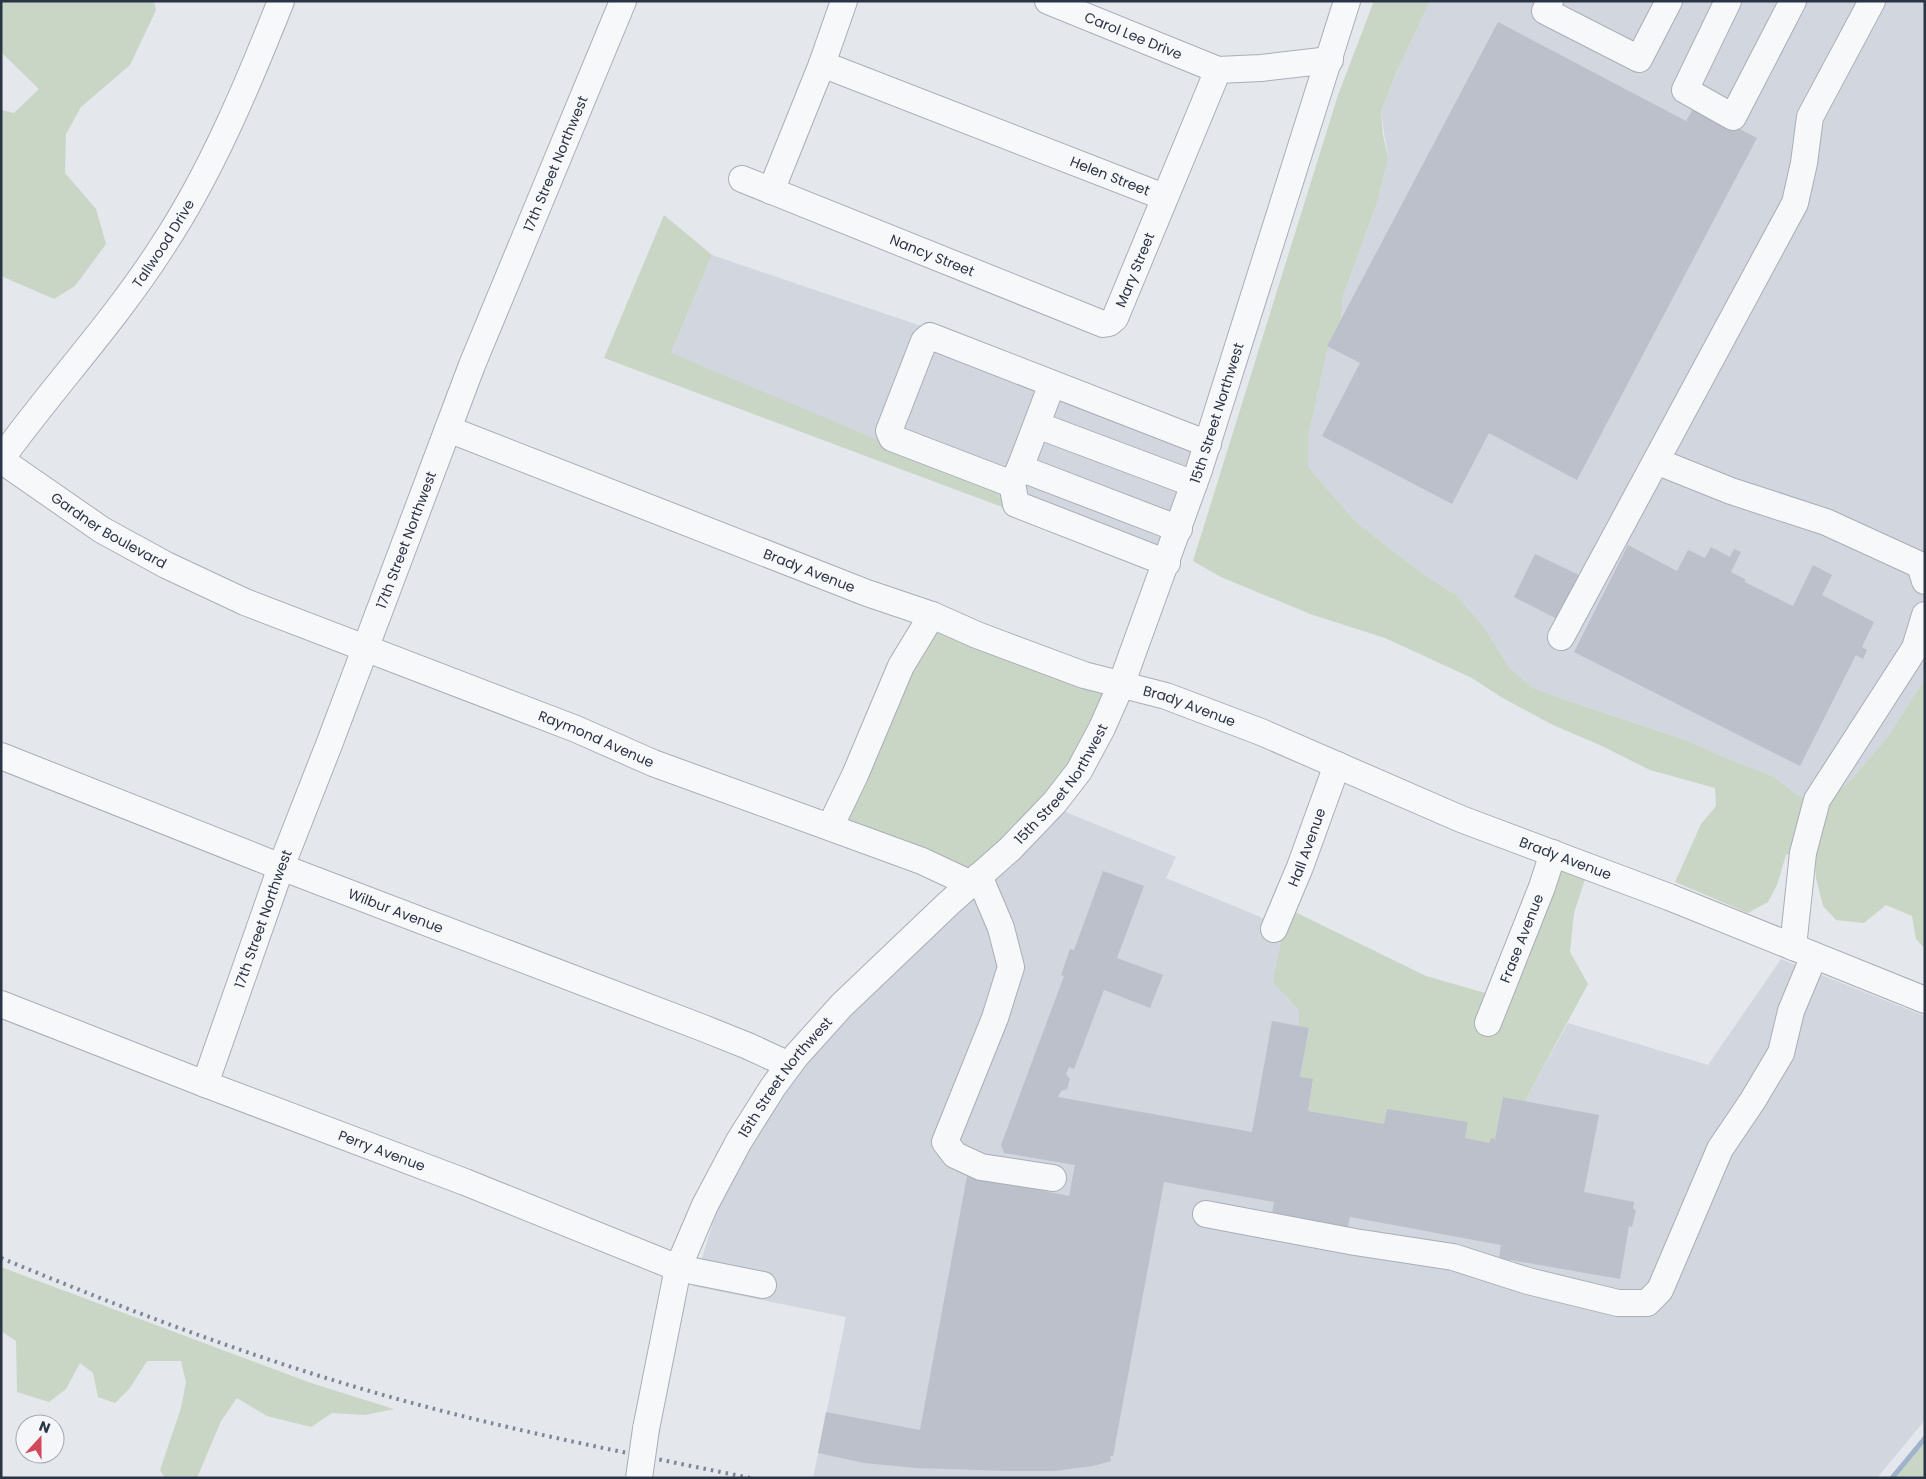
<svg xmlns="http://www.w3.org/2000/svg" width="1926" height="1479" viewBox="0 0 1926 1479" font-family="Poppins,sans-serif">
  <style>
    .built { fill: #d2d6de }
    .green { fill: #c9d6c5 }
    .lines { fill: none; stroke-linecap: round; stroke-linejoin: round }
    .stream { stroke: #9fb4cc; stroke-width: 5 }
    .building { fill: #bbc0ca }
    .minor-casing { stroke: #a9aeb7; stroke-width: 28 }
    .minor { stroke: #f7f8fa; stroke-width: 26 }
    .rail { stroke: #7d8696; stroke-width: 4; stroke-dasharray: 2.5 5; stroke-linecap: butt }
    .minor-bridge-casing { stroke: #a9aeb7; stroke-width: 28; stroke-linecap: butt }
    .minor-bridge { stroke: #f7f8fa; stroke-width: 26 }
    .labels { text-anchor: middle; stroke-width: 4; stroke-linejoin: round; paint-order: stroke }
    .street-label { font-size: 14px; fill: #2b3445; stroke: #f4f6f9 }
  </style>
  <rect width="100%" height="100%" fill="#e4e7ec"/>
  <!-- built -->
  <g class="built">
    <path d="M1430,1H1925V679L1887,738L1851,780L1825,802L1797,795L1773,776L1733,761L1685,740L1577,704L1533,688L1509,667L1484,627L1456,595L1420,572L1356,522L1308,467V438L1329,342L1341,320L1343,296L1377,203L1388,159L1381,112L1397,71Z"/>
    <path d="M712,255L1001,353L1203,431L1158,572L671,353Z"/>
    <path d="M1058,809L1176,857L1166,878L1287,928L1285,996L1299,1011L1309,1028L1300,1076L1313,1079L1308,1111L1384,1123L1387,1109L1468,1122L1491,1138H1495L1503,1097L1525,1101L1568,1023L1708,1065L1781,959L1925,1016V1420L1877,1478H813L846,1317L693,1286L720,1201L768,1109L814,1053L850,1013Z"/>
  </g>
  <!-- green -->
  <g class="green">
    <path d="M1,1H154L156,10L130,65L81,107L66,134L65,173L96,209L106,244L75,286L54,299L1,276V110L14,113L39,89L1,52Z"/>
    <path d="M1374,1H1430L1397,71L1381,112L1383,135L1388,159L1377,203L1343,296L1341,320L1329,342L1308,438V467L1356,522L1420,572L1456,595L1484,627L1509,667L1533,688L1577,704L1685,740L1733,761L1773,776L1797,795L1825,802L1851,780L1887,738L1925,679V949L1916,939L1912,916L1886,905L1864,923L1836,920L1823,906L1816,878L1814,847L1786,855L1777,885L1768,902L1748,913L1675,882L1701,824L1716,806L1715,788L1650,770L1602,746L1553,725L1501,697L1472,678L1385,638L1310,614L1221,577L1193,561L1338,95Z"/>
    <path d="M664,215L712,255L671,353L992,488L1010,510L604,358Z"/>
    <path d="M934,620L1114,689L1073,768L971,879L838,823Z"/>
    <path d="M1553,853L1589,867L1574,913L1570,952L1588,984L1525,1101L1503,1097L1495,1139L1491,1138L1489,1143L1465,1138L1468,1122L1387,1110L1384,1124L1308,1111L1313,1080L1300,1077L1309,1029L1299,1026V1011L1273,982L1281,942L1295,912L1426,976L1499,997Z"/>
    <path d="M1,1267L311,1383L394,1409L365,1415L332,1413L311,1427L267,1416L237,1398L221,1421L197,1478H165L160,1470L181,1408L186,1382L181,1361H147L130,1388L115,1403L98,1397L93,1373L80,1363L66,1389L49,1402L17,1392L16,1341L1,1331Z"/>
    <path d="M1925,1438V1478H1895Z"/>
  </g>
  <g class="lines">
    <!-- stream -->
    <path class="stream" d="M1892,1478L1925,1438"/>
  </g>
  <!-- building -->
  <g class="building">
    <path d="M1498,22L1686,121L1695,106L1757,138L1577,480L1489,433L1452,504L1322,436L1360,363L1327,346Z"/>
    <path d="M1628,545L1677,571L1688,550L1705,558L1711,547L1730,557L1734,549L1741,552L1731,572L1745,579V582L1793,606L1813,565L1832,575L1822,595L1874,622L1862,647L1867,650L1863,659L1856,655L1800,766L1574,652Z"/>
    <path d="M1535,554L1579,575L1557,619L1514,597Z"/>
    <path d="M1103,871L1144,886L1117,958L1163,975L1150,1008L1104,990L1074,1069L1069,1067L1066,1074L1070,1079L1067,1089L1061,1091L1058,1097L1252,1132L1272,1021L1309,1028L1300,1077L1313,1079L1308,1111L1384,1124L1387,1109L1468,1122L1465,1138L1489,1143L1491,1138L1495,1139L1503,1097L1599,1115L1584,1192L1634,1202L1633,1209L1636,1210L1632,1227L1629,1226L1620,1279L1499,1258L1501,1245L1350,1217L1347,1231L1293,1221L1294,1217L1272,1213L1274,1202L1164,1182L1113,1456H1110L1111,1461L1093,1466L1054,1471H1009L917,1468L864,1463L818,1453L826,1412L920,1430L967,1176L1069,1196L1075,1165L1004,1153L1001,1145L1064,976L1061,975L1070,949L1074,950Z"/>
  </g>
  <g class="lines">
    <defs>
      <g id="minor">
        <path id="s1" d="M1048,1L1218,70L1261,68L1330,60"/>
        <path d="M1550,1L1545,11L1639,59L1669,1"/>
        <path d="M1728,1L1685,90L1733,117L1793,1"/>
        <path id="s2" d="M822,64L1164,197"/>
        <path id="s3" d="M742,179L1103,324L1109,323L1115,318L1218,70"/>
        <path d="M771,191L822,64L844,1"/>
        <path d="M1052,384L1020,468L1012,484L1016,504L1167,563"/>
        <path d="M1037,425L1194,484"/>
        <path id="s4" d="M448,429L867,593L932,615L977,635L1084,675L1166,696L1261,732L1461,819L1669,897L1925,1000"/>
        <path id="s5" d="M1,459C53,387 114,322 162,247C211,173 248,84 281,1"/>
        <path id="s6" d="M1,460L102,530L166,565L245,602L576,729L653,763L922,861L971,884"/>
        <path d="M1656,461L1731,491L1826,522L1920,565L1925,581"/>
        <path d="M1020,468L1179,529"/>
        <path d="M1012,484L892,438L889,431L924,341L930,336L1208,444"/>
        <path d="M1561,637L1795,203L1804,163L1810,117L1872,1"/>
        <path id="s7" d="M1,756L281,867L703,1028L748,1046L789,1065"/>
        <path d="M830,827L855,775L901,666L932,615"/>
        <path d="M979,876L1001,928L1011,967L995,1018L945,1142L955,1155L981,1167L1053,1178"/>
        <path id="s8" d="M1274,929L1300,867L1337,765"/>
        <path d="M1793,947L1803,853L1817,800L1915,648L1925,615"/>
        <path id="s9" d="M1,1004L205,1084L465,1182L678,1268L763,1285"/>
        <path id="s10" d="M1488,1023L1542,887L1553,853"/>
        <path id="s11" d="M205,1084L281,867L330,742L472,365L623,1"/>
        <path d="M1206,1214L1355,1242L1453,1257L1528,1281L1618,1303H1647L1660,1290L1720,1149L1753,1100L1781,1053L1791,1011L1814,956"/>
        <path id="s12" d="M646,1429L678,1268L705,1205L739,1141L773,1087L796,1056L842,1005L949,903L1010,849L1055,802L1079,771L1102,728L1121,685L1199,470L1347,1"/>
      </g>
    </defs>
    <!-- minor casing -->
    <use href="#minor" class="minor-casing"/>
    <!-- minor -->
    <use href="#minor" class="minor"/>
    <!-- rail -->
    <path class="rail" d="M1,1258C141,1316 285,1370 431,1408C537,1436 643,1456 750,1478"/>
    <defs>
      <path id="minor-bridge" d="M639,1478L646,1429"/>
    </defs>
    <!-- minor-bridge casing -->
    <use href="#minor-bridge" class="minor-bridge-casing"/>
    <!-- minor-bridge -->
    <use href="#minor-bridge" class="minor-bridge"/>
  </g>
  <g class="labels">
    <!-- street labels -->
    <g class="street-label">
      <text dy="5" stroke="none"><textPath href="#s1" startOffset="92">Carol Lee Drive</textPath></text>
      <text dy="5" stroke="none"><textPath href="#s11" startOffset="985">17th Street Northwest</textPath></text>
      <text dy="5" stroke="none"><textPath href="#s2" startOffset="309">Helen Street</textPath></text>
      <text dy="5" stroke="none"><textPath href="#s5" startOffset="270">Tallwood Drive</textPath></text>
      <text dy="5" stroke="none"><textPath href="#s3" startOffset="205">Nancy Street</textPath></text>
      <text dy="5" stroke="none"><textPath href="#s3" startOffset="455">Mary Street</textPath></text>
      <text dy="5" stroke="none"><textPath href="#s12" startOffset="1194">15th Street Northwest</textPath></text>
      <text dy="5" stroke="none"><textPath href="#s6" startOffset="129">Gardner Boulevard</textPath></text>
      <text dy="5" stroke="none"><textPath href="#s11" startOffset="580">17th Street Northwest</textPath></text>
      <text dy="5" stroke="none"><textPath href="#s4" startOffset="388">Brady Avenue</textPath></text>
      <text dy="5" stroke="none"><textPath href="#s4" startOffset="792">Brady Avenue</textPath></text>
      <text dy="5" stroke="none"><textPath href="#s6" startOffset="660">Raymond Avenue</textPath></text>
      <text dy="5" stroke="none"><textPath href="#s12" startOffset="789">15th Street Northwest</textPath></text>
      <text dy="5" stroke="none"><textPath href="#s8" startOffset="88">Hall Avenue</textPath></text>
      <text dy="5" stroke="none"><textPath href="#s4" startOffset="1198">Brady Avenue</textPath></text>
      <text dy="5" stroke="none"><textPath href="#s7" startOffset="424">Wilbur Avenue</textPath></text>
      <text dy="5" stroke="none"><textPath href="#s11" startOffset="175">17th Street Northwest</textPath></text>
      <text dy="5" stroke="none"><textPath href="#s10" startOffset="91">Frase Avenue</textPath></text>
      <text dy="5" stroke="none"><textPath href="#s12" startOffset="384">15th Street Northwest</textPath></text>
      <text dy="5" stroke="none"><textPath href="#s9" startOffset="408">Perry Avenue</textPath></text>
    </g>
  </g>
  <!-- border -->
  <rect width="1926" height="1479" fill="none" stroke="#2b3445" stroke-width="5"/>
  <!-- north arrow -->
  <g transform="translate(40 1439) rotate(21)"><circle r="24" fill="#f4f6f9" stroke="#a4a8b1"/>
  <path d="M0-4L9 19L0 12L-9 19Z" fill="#d1495b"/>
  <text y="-8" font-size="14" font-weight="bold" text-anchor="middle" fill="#2b3445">N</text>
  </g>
</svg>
